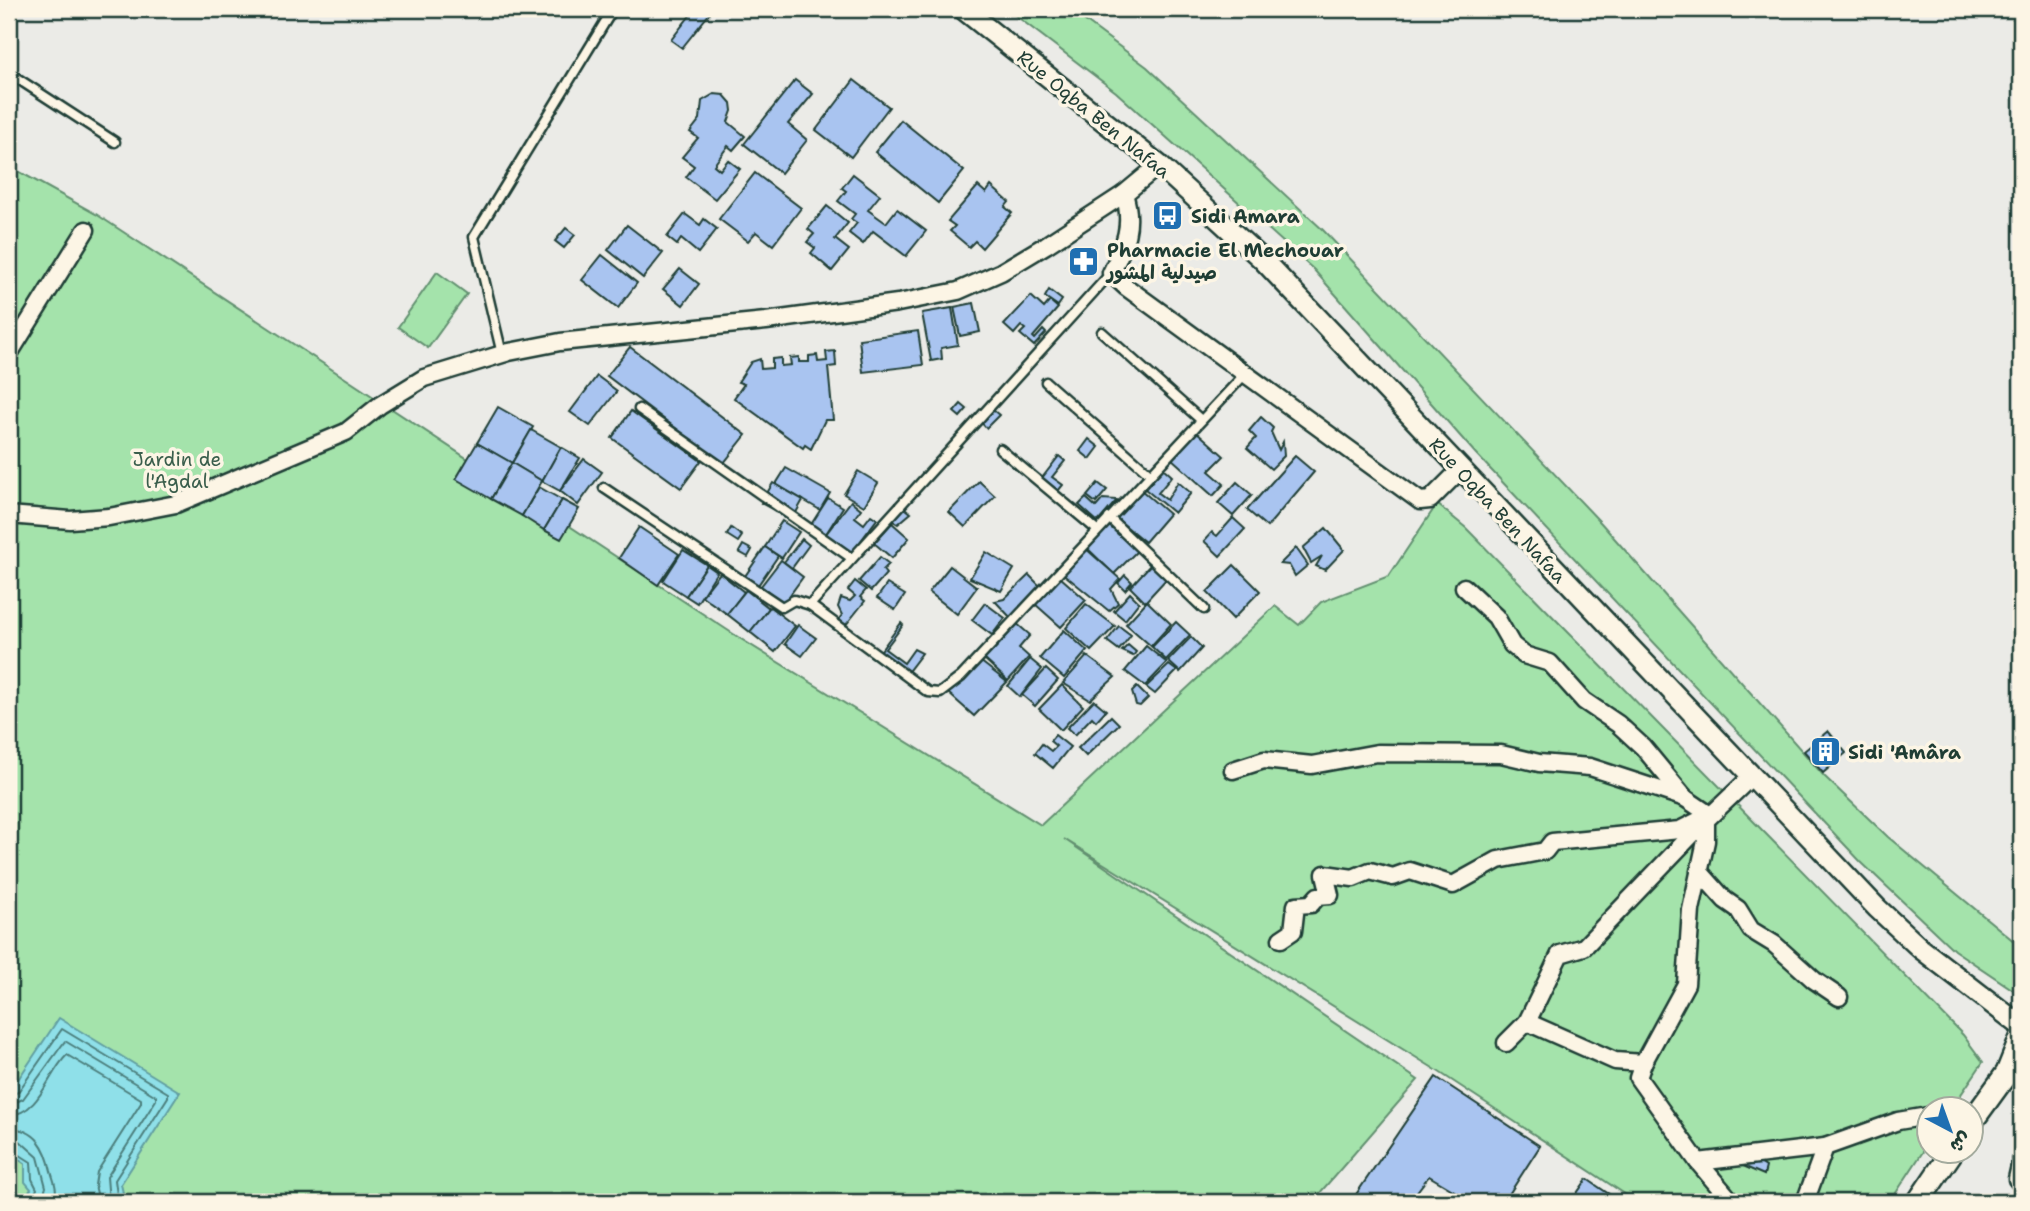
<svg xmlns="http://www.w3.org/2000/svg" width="2030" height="1211" viewBox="0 0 2030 1211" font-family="'Shantell Sans','Playpen Sans Arabic',sans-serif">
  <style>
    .green { fill: #a4e3ab; stroke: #629070; stroke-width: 2 }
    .water { fill: #8fe0e9; stroke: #629fa1; stroke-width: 2 }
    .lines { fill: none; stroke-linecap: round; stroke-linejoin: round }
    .shore { stroke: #4c7e7c; stroke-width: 2 }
    .building { fill: #a9c4f0; stroke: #1f3d34; stroke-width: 2 }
    .service-casing { stroke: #1f3d34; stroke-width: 13 }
    .minor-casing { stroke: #1f3d34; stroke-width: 21 }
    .tertiary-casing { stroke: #1f3d34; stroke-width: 24 }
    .secondary-casing { stroke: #1f3d34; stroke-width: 26 }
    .service { stroke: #fcf5e5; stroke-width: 8 }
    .minor { stroke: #fcf5e5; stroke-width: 16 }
    .tertiary { stroke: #fcf5e5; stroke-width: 19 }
    .secondary { stroke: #fcf5e5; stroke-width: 21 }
    .labels { text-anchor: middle; stroke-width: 7; stroke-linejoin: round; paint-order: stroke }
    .street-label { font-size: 19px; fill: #1f3d34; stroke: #fcf5e5 }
    .poi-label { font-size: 19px; font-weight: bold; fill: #1f3d34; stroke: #fcf5e5; text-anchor: start }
    .park-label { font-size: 19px; fill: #3a5e4c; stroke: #fcf5e5 }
  </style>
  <rect width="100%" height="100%" fill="#ebebe7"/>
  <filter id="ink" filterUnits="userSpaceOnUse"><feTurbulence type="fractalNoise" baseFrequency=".0143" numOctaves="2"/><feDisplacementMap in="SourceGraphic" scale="14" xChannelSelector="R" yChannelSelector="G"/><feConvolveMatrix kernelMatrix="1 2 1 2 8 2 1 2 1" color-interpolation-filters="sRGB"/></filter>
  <g filter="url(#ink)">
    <!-- green -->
    <g class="green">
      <path d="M1007,9H1069L1147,67L1323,230L1601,523L1824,776L1888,837L2021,947V995L1954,950L1861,862L1476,454L1314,270L1116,92Z"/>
      <path d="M9,166L96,214L741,639L1041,825L1275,606L1299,625L1321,602L1389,576L1437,504L1466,528L1963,1035L1983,1062L1951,1109L1928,1110V1144L1890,1202H1637L1433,1068L1064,839L1418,1080L1312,1202H9Z"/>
      <path d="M437,272L467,294L428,348L398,327Z"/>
    </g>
    <!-- water -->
    <path class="water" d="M59,1018L180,1092L121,1184L125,1202H21L31,1189L25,1182V1164L9,1153V1093Z"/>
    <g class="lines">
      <!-- shore -->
      <g class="shore">
        <path d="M9,1096L18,1092L62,1029L168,1093V1097L115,1180L118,1202"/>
        <path d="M9,1105L23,1099L65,1041L156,1096V1100L107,1177L109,1202"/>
        <path d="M9,1115C40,1114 48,1073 67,1055L141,1099V1103L97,1172L95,1185L99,1202"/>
        <path d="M9,1128C37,1129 46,1148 51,1171C54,1183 59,1189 53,1202"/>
        <path d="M9,1139L20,1141L38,1157L46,1187L41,1202"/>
        <path d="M9,1148L31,1162L32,1179L37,1189L30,1202"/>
      </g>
    </g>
    <!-- building -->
    <g class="building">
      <path d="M695,9H713L682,48L671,40Z"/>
      <path d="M795,80L813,94L788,124L807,140L781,173L744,144Z"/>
      <path d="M854,80L889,107L851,157L816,130Z"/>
      <path d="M714,94L724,95L731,103L732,111L728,122L745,136L733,150L728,146L714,165L720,170L728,160L740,169L715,199L686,177L694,166L682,157L698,138L690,132L700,119L702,101Z"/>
      <path d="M901,120L964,171L938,203L875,152Z"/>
      <path d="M755,173L801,208L773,245L756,232L748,241L719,219Z"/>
      <path d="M853,174L880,195L868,210L886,223L897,209L926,231L906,256L873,231L863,244L849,233L857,223L851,219L855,214L838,201L846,191L842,188Z"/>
      <path d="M978,186L986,193L991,186L1009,202L1005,207L1012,213L982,248L975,241L969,247L950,231L955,226L948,221Z"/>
      <path d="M827,206L848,223L835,239L849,250L832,271L811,253L815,248L807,242L814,234L808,229Z"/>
      <path d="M685,214L700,225L704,219L717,229L698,253L681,239L677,245L667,237Z"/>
      <path d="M627,225L663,253L643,278L608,250Z"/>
      <path d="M566,228L575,235L564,248L555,241Z"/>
      <path d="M602,255L637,283L618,308L582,280Z"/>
      <path d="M680,269L699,284L683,305L663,289Z"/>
      <path d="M1049,290L1062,300L1058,306L1045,297Z"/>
      <path d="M1031,296L1044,308L1050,301L1058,308L1033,337L1035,339L1043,330L1046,333L1034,346L1020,334L1025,329L1021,326L1014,334L1004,325Z"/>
      <path d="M974,303L980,332L960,336L954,307Z"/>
      <path d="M952,308L958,345L941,348L942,359L931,361L922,313Z"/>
      <path d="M918,331L923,365L863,372L859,339Z"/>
      <path d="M630,347L746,435L723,464L607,376Z"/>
      <path d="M835,351L836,366L828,367L833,420H825L811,449L805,445L803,448L734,398L744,384L738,382L751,362L760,359L761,369L772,368V359L781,358V366L791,365L790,358L799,357V362H809V356L817,355L818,362L827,361L826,352Z"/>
      <path d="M597,376L617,391L590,426L570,412Z"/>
      <path d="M961,404L967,409L960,417L954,412Z"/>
      <path d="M498,407L533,427L512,463L477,443Z"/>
      <path d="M993,410L999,415L986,428L981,422Z"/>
      <path d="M631,411L701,461L681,488L612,438Z"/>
      <path d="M1261,417L1273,428L1271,432L1279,450L1283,442L1284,456L1271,469L1247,448L1256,438L1249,431Z"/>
      <path d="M531,430L561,447L542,481L512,463Z"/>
      <path d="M1196,431L1224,456L1209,471L1224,484L1213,496L1171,458Z"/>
      <path d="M1089,439L1099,447L1090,459L1080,451Z"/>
      <path d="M477,443L512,463L491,499L456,479Z"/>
      <path d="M561,447L580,458L560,491L542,481Z"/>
      <path d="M1059,456L1065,461L1052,477L1063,485L1058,491L1042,478Z"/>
      <path d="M1295,456L1314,472L1267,527L1247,510Z"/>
      <path d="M584,459L602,472L578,505L560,491Z"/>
      <path d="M512,463L542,481L522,516L491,499Z"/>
      <path d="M786,468L830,493L820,510L776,484Z"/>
      <path d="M1163,468L1172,476L1158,493L1167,500L1178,482L1191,493L1174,513L1145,489Z"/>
      <path d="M858,471L878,483L864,506L844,494Z"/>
      <path d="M979,481L995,496L965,527L949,512Z"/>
      <path d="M1237,482L1252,495L1233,516L1218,503Z"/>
      <path d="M773,483L803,500L792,520L761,503Z"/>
      <path d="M1098,483L1107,490L1096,503L1087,496Z"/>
      <path d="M539,487L562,500L544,530L522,516Z"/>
      <path d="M1140,489L1169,514L1145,542L1116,518Z"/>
      <path d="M828,498L843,507L822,540L807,531Z"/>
      <path d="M1086,498L1096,507L1103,499L1117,500L1098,522L1079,505Z"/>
      <path d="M562,500L579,509L561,539L544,530Z"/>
      <path d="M851,501L861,509L855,517L864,524L871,515L877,519L851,554L826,534Z"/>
      <path d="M901,505L911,513L898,524L890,519Z"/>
      <path d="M1233,518L1245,529L1220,556L1204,541L1212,532L1217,536Z"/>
      <path d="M782,521L799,532L782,558L765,547Z"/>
      <path d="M892,523L909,538L892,558L874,543Z"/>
      <path d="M1110,523L1138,550L1114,574L1086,547Z"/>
      <path d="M639,527L679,554L658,585L619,558Z"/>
      <path d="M731,528L742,536L738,542L727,535Z"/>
      <path d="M1326,528L1344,550L1325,570L1316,566L1322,556L1311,563L1303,548Z"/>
      <path d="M802,539L809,545L792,568L784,562Z"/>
      <path d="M743,545L752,550L748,557L739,552Z"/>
      <path d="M765,547L778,556L756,588L743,579Z"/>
      <path d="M1084,547L1120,579L1111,589L1118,603L1109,611L1061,572Z"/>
      <path d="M1296,548L1308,565L1295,576L1289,565L1280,564Z"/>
      <path d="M683,550L707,565L686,596L663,581Z"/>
      <path d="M986,552L1014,569L1001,591L970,578Z"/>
      <path d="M880,557L889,564L883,570L886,574L871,591L859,581Z"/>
      <path d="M781,560L803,577L784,603L761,586Z"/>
      <path d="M1152,563L1168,577L1145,602L1130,587Z"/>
      <path d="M707,565L717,572L697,603L686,596Z"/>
      <path d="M1234,565L1260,591L1233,619L1207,592Z"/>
      <path d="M950,566L977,587L957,614L929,592Z"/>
      <path d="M720,573L744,592L727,614L702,596Z"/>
      <path d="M1029,575L1042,588L1011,618L995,601L1004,599Z"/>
      <path d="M1125,575L1132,582L1125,590L1118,583Z"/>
      <path d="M1060,577L1086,600L1061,627L1035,604Z"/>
      <path d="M855,581L866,590L860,597L865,601L845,626L838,620L842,615L838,607L841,598L850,601L855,596L848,590Z"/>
      <path d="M887,584L905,595L895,610L877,598Z"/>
      <path d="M746,590L769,608L750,632L727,614Z"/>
      <path d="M1130,593L1139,602L1125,620L1114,611Z"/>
      <path d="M1147,601L1171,624L1151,646L1126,624Z"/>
      <path d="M985,603L1005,618L992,635L972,620Z"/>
      <path d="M1086,604L1115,626L1091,651L1066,628Z"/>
      <path d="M770,607L795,626L775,652L750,632Z"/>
      <path d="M1015,622L1030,635L1019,648L1029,657L1008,681L983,658Z"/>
      <path d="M1176,622L1190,635L1166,660L1152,647Z"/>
      <path d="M901,623L903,625L885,649L904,663L914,649L922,653L906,674L879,653Z"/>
      <path d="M798,625L816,638L802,656L785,644Z"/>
      <path d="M1119,626L1131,635L1119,650L1107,641Z"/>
      <path d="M1064,630L1087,651L1064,678L1040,658Z"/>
      <path d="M1191,637L1202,648L1180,672L1168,661Z"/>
      <path d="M1128,645L1136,652L1133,656L1122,651Z"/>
      <path d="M1146,646L1167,663L1145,686L1125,671Z"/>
      <path d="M1087,656L1115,677L1090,700L1063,683Z"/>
      <path d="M1030,659L1042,669L1020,697L1008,686Z"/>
      <path d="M980,661L1007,682L974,716L948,693Z"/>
      <path d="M1169,665L1177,671L1155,694L1146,687Z"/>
      <path d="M1046,669L1058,680L1035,706L1022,695Z"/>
      <path d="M1062,685L1083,706L1061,730L1039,709Z"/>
      <path d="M1137,687L1148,698L1140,706L1136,705L1132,692Z"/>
      <path d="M1094,700L1106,710L1096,721L1092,717L1075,735L1067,728Z"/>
      <path d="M1111,716L1119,724L1086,756L1078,748Z"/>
      <path d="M1828,731L1846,753L1823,773L1804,751Z"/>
      <path d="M1055,735L1070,747L1053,768L1035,753L1042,744L1051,751L1056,746L1050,741Z"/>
      <path d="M1436,1077L1540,1146L1504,1202H1473L1429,1176L1409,1202H1365L1355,1196Z"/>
      <path d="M1748,1156L1766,1167L1764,1175L1743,1166Z"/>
      <path d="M1587,1179L1616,1199L1613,1202H1585L1575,1196Z"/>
    </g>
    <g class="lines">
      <defs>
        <g id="service">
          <path d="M9,73L115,142"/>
          <path d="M1102,332L1201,420"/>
          <path d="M502,354L474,237L613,9"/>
          <path d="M1046,382L1150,474"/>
          <path d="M639,409L850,557"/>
          <path d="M1000,449L1097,530"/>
          <path d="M604,488L782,607L794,600L810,605L928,692L940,693L961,677L1245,374"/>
          <path d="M1109,518L1204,609"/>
          <path d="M810,605L1111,273"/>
        </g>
        <g id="minor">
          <path d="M1124,194C1134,224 1125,245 1111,273L1126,287L1420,501L1430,500L1460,470"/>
          <path d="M9,354L86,230"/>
          <path d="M9,515L70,520L109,517L176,504L346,432L380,405L424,378L509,352L560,342L766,321L898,303L958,291L1001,272L1046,245L1124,194L1159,165"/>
          <path d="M1464,587L1496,617L1512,645L1524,655L1550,663L1584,701L1618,724L1643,747L1685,798"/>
          <path d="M1233,770L1264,760L1312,765L1377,753L1501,754L1539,763L1590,767L1685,798L1710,815L1680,830L1552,842L1545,851L1498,860L1453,885L1410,871L1393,877L1370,871L1353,878L1325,874L1330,895L1318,896L1311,904L1296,905L1293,931L1281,939"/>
          <path d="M1699,871L1725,900L1738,909L1751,930L1774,944L1814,980L1839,997"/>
          <path d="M1527,1022L1615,1061L1643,1063"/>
          <path d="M1506,1043L1527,1022L1560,954L1584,947L1703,823"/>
          <path d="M2021,1161L2017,1179L2021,1184"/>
          <path d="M1698,1162L1825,1147L1898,1121L1928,1116"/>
          <path d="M1732,1202L1698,1162L1638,1078L1643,1063L1686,984L1691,910L1706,841V820L1751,777"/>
          <path d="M1805,1202L1825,1147"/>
        </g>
        <path id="tertiary" d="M963,9L1159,165L1263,260L1877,908L1920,948L2021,1026"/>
        <g id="secondary">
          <path d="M1970,1124L2007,1073L2021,1038"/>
          <path d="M1918,1202L1952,1152"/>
        </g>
      </defs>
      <!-- service casing -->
      <use href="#service" class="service-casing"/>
      <!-- minor casing -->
      <use href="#minor" class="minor-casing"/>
      <!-- tertiary casing -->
      <use href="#tertiary" class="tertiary-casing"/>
      <!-- secondary casing -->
      <use href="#secondary" class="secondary-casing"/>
      <!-- service -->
      <use href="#service" class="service"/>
      <!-- minor -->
      <use href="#minor" class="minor"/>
      <!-- tertiary -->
      <use href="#tertiary" class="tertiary"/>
      <!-- secondary -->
      <use href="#secondary" class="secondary"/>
    </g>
  </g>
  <!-- icons -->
  <defs>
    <symbol id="bus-square" viewBox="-11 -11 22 22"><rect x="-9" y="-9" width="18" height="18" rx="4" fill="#1f6fb2" stroke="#fcf5e5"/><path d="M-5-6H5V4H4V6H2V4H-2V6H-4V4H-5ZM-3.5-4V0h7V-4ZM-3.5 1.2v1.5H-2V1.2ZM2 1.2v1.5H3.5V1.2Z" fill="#fff"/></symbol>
    <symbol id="pharmacy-square" viewBox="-11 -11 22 22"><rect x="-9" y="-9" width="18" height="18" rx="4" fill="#1f6fb2" stroke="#fcf5e5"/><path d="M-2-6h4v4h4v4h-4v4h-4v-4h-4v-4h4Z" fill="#fff"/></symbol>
    <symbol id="building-square" viewBox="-11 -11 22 22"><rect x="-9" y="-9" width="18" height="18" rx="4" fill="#1f6fb2" stroke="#fcf5e5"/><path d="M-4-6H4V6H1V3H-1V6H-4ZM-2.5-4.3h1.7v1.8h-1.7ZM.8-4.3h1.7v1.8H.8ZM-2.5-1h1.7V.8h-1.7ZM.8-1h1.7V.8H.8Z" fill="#fff"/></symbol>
  </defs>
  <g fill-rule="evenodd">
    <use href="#bus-square" x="1150" y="198" width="35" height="35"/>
    <use href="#pharmacy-square" x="1066" y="244" width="35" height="35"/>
    <use href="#building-square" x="1808" y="734" width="35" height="35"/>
  </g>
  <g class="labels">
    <!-- street labels -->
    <g class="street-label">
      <text transform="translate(1094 114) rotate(39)" y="7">Rue Oqba Ben Nafaa</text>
      <text transform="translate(1498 510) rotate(47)" y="7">Rue Oqba Ben Nafaa</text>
    </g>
    <!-- poi labels -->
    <g class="poi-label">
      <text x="1191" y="223">Sidi Amara</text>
      <text x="1107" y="257">Pharmacie El Mechouar<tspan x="1107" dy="22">صيدلية المشور</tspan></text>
      <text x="1848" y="759">Sidi 'Amâra</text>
    </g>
    <!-- park labels -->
    <g class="park-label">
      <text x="177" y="466">Jardin de<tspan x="177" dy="22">l'Agdal</tspan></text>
    </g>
  </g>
  <!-- margin -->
  <rect width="2030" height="1211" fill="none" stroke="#fcf5e5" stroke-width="35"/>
  <rect x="18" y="18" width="1995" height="1176" fill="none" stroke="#1f3d34" stroke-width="2.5" filter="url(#ink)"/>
  <!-- north arrow -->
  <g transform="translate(1950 1130) rotate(139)"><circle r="33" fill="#fcf5e5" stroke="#a4ab9e" stroke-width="2"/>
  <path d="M0-5L12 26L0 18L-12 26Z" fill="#1f6fb2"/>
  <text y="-10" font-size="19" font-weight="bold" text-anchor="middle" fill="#1f3d34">ش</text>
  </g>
</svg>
